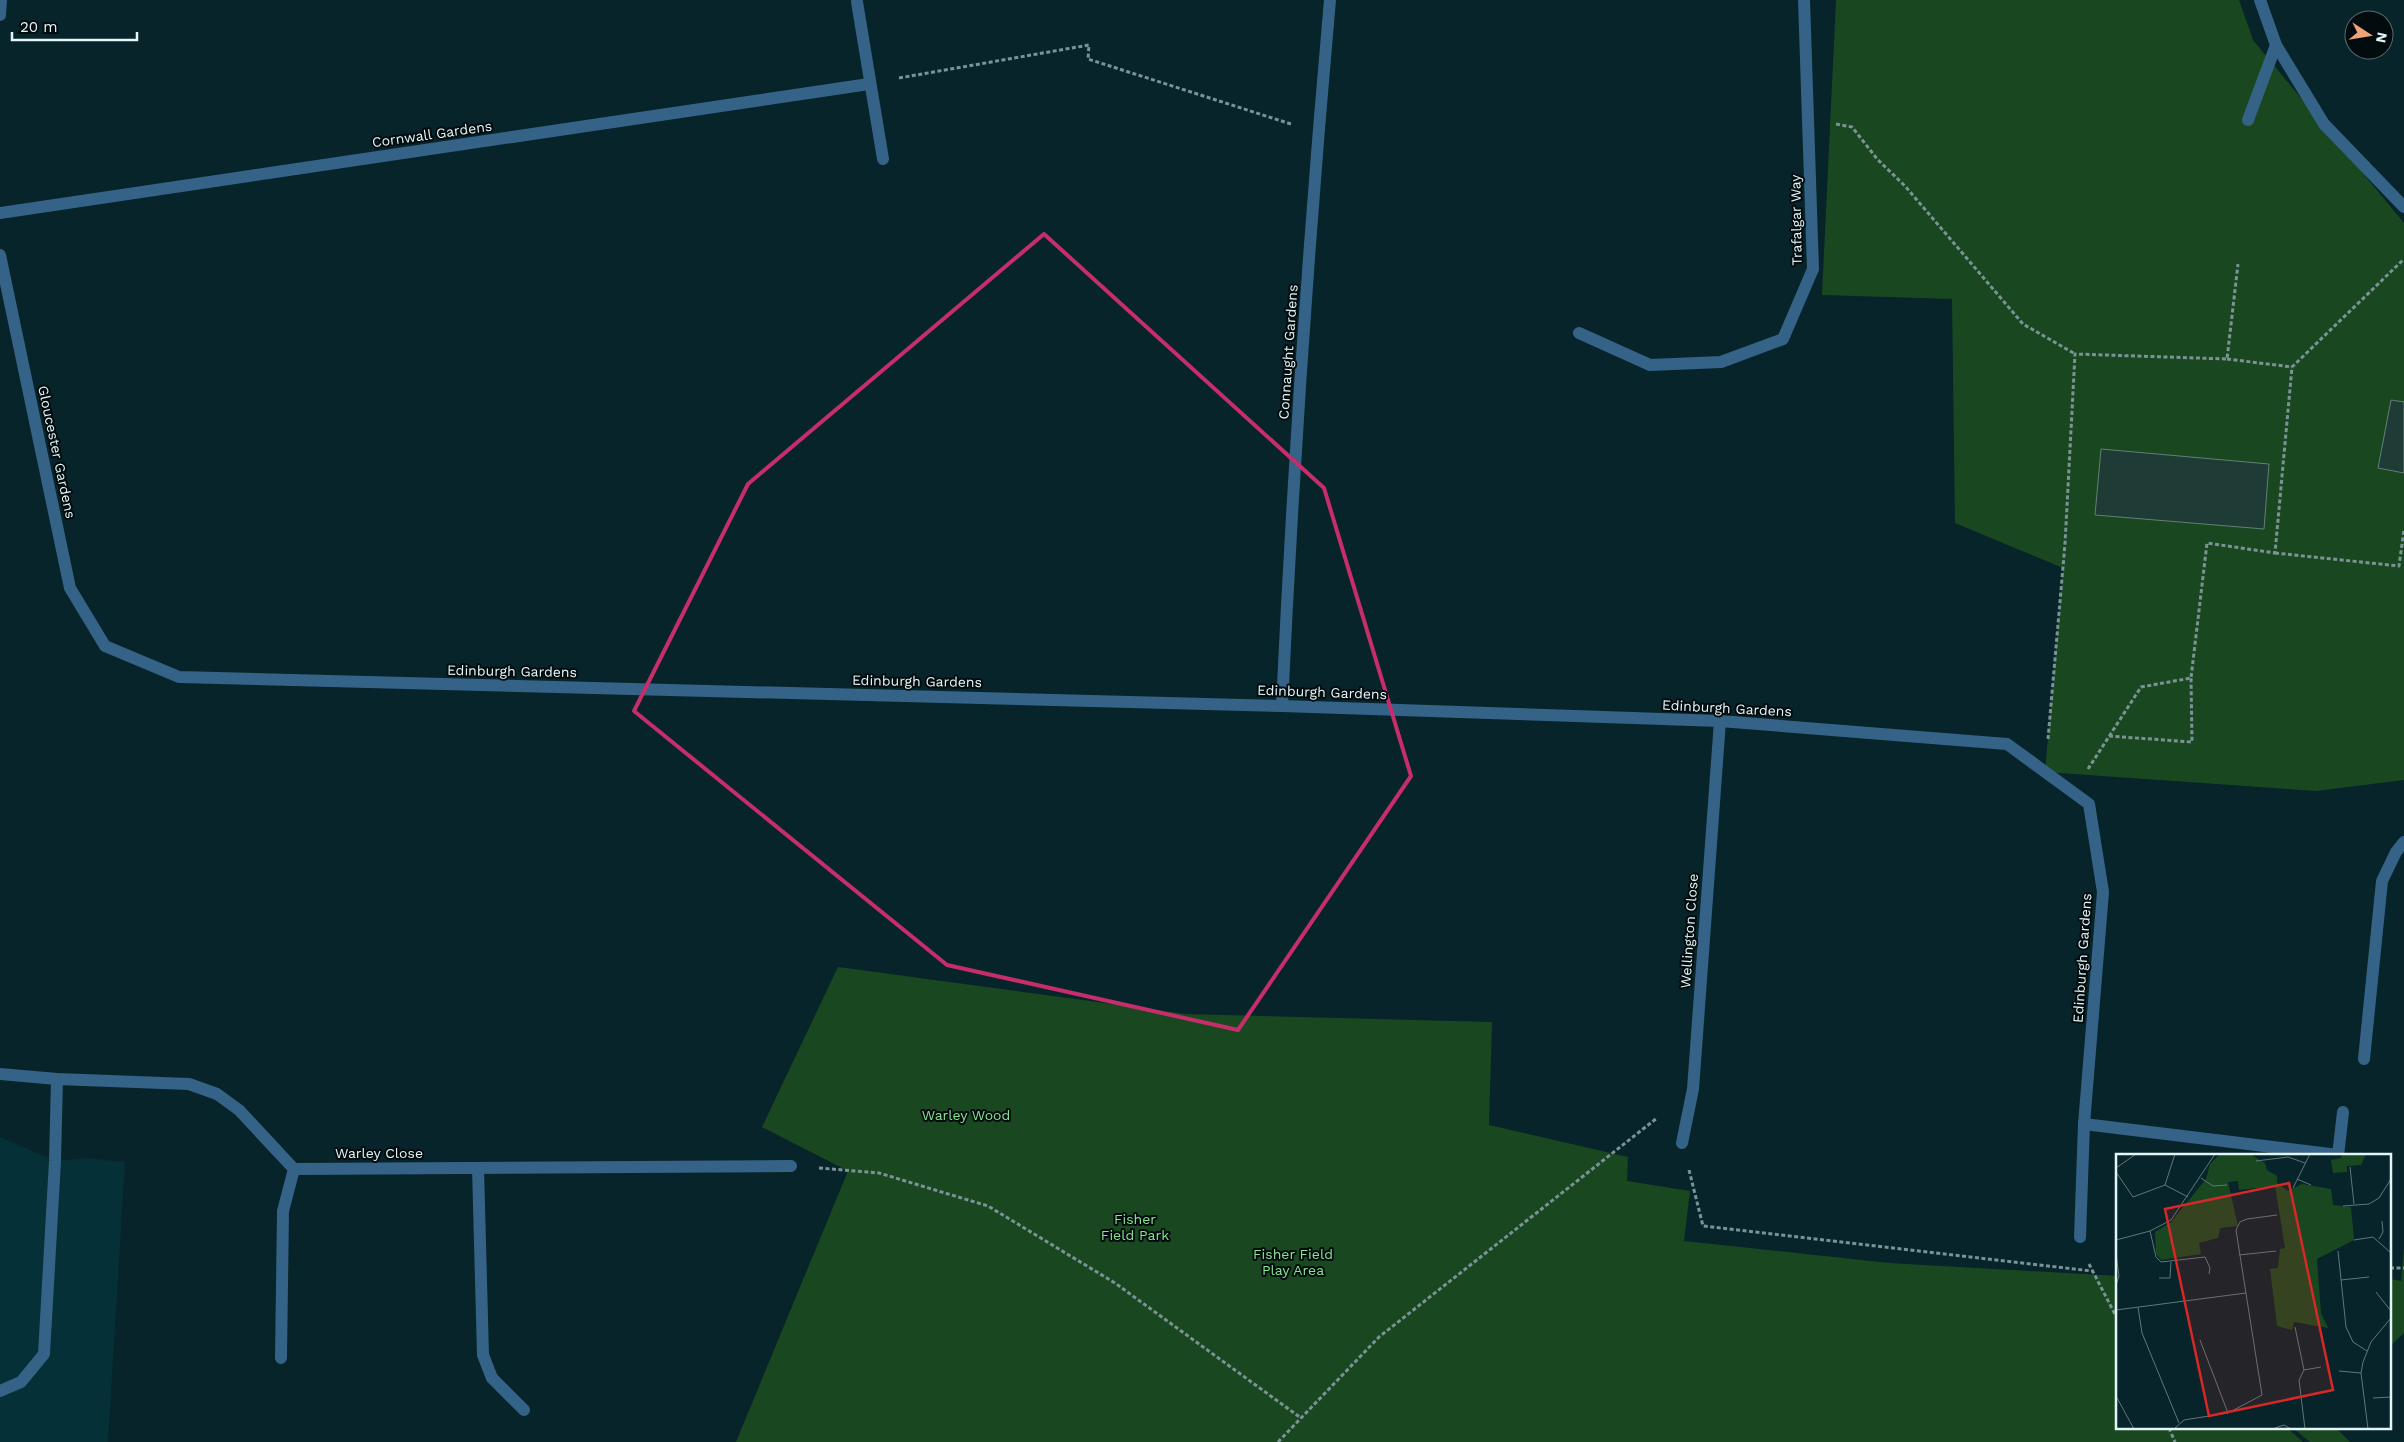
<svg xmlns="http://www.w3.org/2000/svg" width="2404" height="1442" viewBox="0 0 2404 1442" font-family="'Work Sans',sans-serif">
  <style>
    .built { fill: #063037 }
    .green { fill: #194820 }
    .building { fill: #1f3b35; stroke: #617f78 }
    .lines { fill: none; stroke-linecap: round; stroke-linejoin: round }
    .path { stroke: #7b9397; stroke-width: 3; stroke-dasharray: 4 2.5; stroke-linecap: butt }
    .service { stroke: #346387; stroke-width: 12 }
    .minor { stroke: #346387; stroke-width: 12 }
    .tertiary { stroke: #346387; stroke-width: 12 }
    .marked { fill: none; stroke: #c52e6b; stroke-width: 4; stroke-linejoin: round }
    .labels { text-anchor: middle; stroke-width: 4; stroke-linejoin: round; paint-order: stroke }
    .street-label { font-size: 14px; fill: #e4f5f8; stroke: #020c0e }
    .park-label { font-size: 14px; fill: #89e491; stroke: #020c0e }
    .inset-road { fill: none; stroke: #5f787c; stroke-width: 1 }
    .view { fill: #d62828; fill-opacity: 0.15; stroke: #d62828; stroke-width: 2.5 }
    .inset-edge { fill: none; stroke: #e4f5f8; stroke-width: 2.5 }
  </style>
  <rect width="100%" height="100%" fill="#06242a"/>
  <!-- built -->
  <path class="built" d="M0,1137L55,1161L85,1158L125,1162L108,1442H0Z"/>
  <!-- green -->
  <g class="green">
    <path d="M1836,0H2239L2253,40L2404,223V780L2316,791L2045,772L2063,568L1955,523L1952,299L1822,295Z"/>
    <path d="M838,967L1186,1014L1492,1022L1489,1125L1628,1157L1627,1181L1690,1191L1684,1241L1889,1263L2118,1276V1428H2287L2303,1442H736L848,1171L762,1127Z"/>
    <path d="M2404,1246V1333L2390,1346V1279L2401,1281Z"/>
    <path d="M2293,1428H2336L2350,1442H2310Z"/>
  </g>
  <!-- building -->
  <g class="building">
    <path d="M2391,400L2404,402V473L2378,468Z"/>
    <path d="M2101,449L2269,464L2264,529L2095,515Z"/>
  </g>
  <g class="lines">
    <!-- path -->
    <g class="path">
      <path d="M899,78L1089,45L1088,59L1291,124"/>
      <path d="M1836,124L1852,127L1878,160L1905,186L2023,324L2075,354"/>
      <path d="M2227,359L2292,367"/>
      <path d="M2275,553L2399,566L2404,530"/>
      <path d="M2109,736L2192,742L2191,678"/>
      <path d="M2048,739L2065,544L2075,354L2227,359L2238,264"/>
      <path d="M2088,769L2141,687L2191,678L2207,543L2275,553L2292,367L2404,259"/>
      <path d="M819,1168L879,1173L988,1206L1115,1283L1301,1418"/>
      <path d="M1689,1170L1703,1226L2092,1271"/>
      <path d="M2089,1264L2118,1320"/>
      <path d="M2390,1268H2404"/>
      <path d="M2169,1428L2175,1442"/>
      <path d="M1278,1442L1379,1337L1657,1118"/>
    </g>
    <!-- service -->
    <g class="service">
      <path d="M2248,120L2276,45"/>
      <path d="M2364,1059L2382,881L2396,852L2404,842"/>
      <path d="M2084,1124L2338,1155"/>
      <path d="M2338,1156L2343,1112"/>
      <path d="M478,1168L483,1355L492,1378L524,1410"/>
      <path d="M0,1391L21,1382L44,1354L55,1161L57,1079"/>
    </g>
    <!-- minor -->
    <g class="minor">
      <path d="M857,2L883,159"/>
      <path d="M0,15L1,0"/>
      <path d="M0,213L869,84"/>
      <path d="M0,255L70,588L105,646L179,677L1282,706L1720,721L2007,744L2089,804L2103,892L2084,1124L2080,1237"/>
      <path d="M1579,333L1650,365L1721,362L1783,339L1813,269L1804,0"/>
      <path d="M1282,706C1293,470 1309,235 1330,0"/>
      <path d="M0,1074L57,1079L189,1084L217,1094L239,1110L294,1169L791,1166"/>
      <path d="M1682,1143L1693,1089L1720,721"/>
      <path d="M281,1358L283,1211L294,1169"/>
    </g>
    <!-- tertiary -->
    <path class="tertiary" d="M2260,0L2276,45L2324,124L2404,207"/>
  </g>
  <!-- marked area -->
  <path class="marked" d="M1044,234L1324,488L1411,776L1238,1030L947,965L634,711L748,484Z"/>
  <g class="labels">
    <!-- street labels -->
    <g class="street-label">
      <text transform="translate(432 134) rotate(-8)" y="5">Cornwall Gardens</text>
      <text transform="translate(1796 220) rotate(-91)" y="5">Trafalgar Way</text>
      <text transform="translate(1288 352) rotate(-86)" y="5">Connaught Gardens</text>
      <text transform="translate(57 452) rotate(78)" y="5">Gloucester Gardens</text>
      <text transform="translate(512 671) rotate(1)" y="5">Edinburgh Gardens</text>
      <text transform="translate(917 681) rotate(1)" y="5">Edinburgh Gardens</text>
      <text transform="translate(1322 692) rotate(2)" y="5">Edinburgh Gardens</text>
      <text transform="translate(1727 708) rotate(3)" y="5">Edinburgh Gardens</text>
      <text transform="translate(1689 931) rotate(-86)" y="5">Wellington Close</text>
      <text transform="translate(2082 958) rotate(-86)" y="5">Edinburgh Gardens</text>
      <text x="379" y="1158">Warley Close</text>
    </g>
    <!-- park labels -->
    <g class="park-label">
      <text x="966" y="1120">Warley Wood</text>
      <text x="1135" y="1224">Fisher<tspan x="1135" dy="16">Field Park</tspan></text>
      <text x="1293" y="1259">Fisher Field<tspan x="1293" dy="16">Play Area</tspan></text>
    </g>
  </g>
  <!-- overview -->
  <g transform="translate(2116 1154)">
    <rect width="275" height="275" fill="#06242a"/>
    <path d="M104,0H134L149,9L151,16L161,22V29L172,37L186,30L215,35L217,51L235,53L238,86L201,105L205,159L212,174L178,168L176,176L161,172L154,115L162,114L164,95L169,94L159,32L123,36L122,27L112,28L122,72L104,74L102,84L83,89L85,100L45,106L40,100L39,78L55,68L90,25L94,10ZM226,0H250L245,11L231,12V18L217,19L215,6L225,4Z" fill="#194820"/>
    <path class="inset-road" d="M140,7L172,3L189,9M234,13L238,50M0,14L20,0M0,18L17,43L49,31L72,43M85,24L97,32L111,31M181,25L195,31M49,31L59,0M177,34L194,0M227,52L253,50L263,44L275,25M34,77L40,103L45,108L89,103L94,114L93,120M263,85L267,78L266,67M0,86L34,77L55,66L99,0M238,86L257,83L275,99M222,97L230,173L237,188L251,197M0,100L3,122L0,131M123,101L160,97M43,124H54L55,108M225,126L253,123M260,138L275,157M22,153L26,179L63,269M0,156L130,139M179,173L188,216L183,226L189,275M84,186L112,259M188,216L205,213M223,217L245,219M0,242L18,275M257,244L275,243M159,274L168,271L175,275M58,275L68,266L112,259L146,241L120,76L124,68L131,65L161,61M252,275L245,219L247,208L255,188L275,164"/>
    <path class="view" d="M173,29L217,236L93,262L49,55Z"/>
    <rect width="275" height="275" class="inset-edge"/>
  </g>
  <!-- north arrow -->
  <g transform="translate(2369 35) rotate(102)"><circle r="24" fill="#020c0e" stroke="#5c696c"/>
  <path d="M0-4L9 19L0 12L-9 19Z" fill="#f0a279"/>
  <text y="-8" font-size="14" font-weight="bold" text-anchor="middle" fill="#e4f5f8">N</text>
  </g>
  <!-- scale -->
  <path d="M12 32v8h125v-8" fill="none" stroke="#e4f5f8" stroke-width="2.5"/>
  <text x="20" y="32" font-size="15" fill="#e4f5f8" stroke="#020c0e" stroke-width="4" paint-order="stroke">20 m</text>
</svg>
